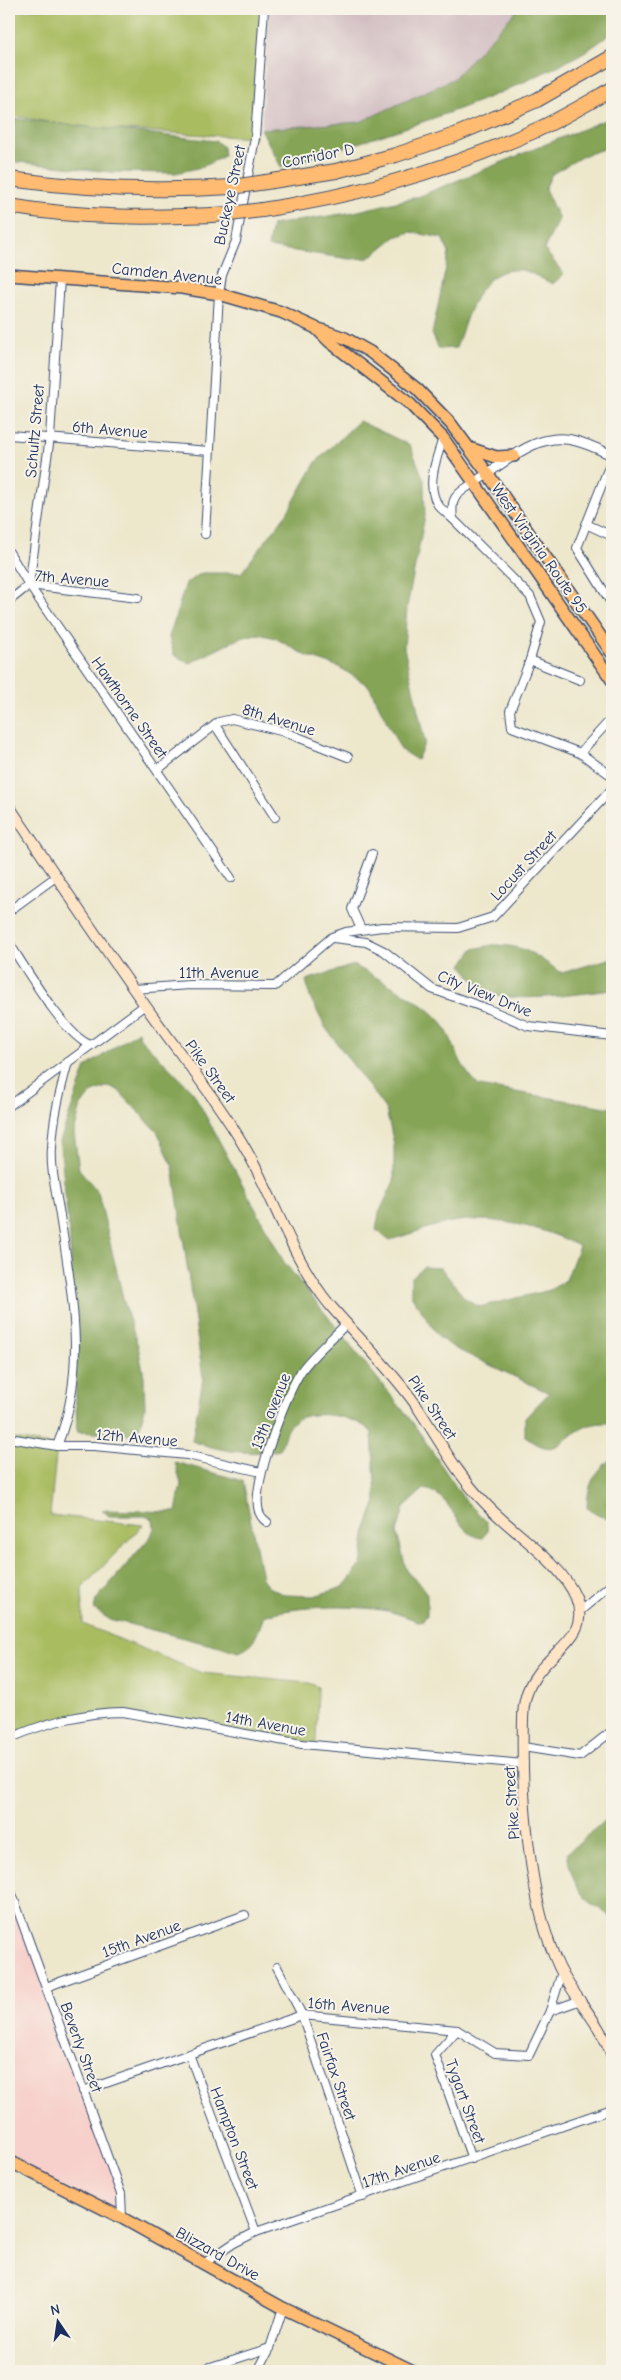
<svg xmlns="http://www.w3.org/2000/svg" width="621" height="2380" viewBox="0 0 621 2380" font-family="'Comic Neue',sans-serif">
  <style>
    .built { fill: #f7d0cb }
    .industrial { fill: #d2bec2 }
    .green { fill: #a9bc60; stroke: #62765f }
    .forest { fill: #86a456; stroke: #506a5a }
    .lines { fill: none; stroke-linecap: round; stroke-linejoin: round }
    .minor-casing { stroke: #3a4b6e; stroke-width: 10 }
    .tertiary-casing { stroke: #3a4b6e; stroke-width: 11 }
    .secondary-casing { stroke: #3a4b6e; stroke-width: 12 }
    .primary-casing { stroke: #3a4b6e; stroke-width: 14 }
    .motorway-casing { stroke: #3a4b6e; stroke-width: 16 }
    .minor { stroke: #fff; stroke-width: 8 }
    .tertiary { stroke: #fff; stroke-width: 9 }
    .secondary { stroke: #ffe4c6; stroke-width: 10 }
    .primary { stroke: #febb71; stroke-width: 11 }
    .motorway { stroke: #febb71; stroke-width: 14 }
    .motorway-bridge-casing { stroke: #3a4b6e; stroke-width: 16; stroke-linecap: butt }
    .motorway-bridge { stroke: #febb71; stroke-width: 14 }
    .labels { text-anchor: middle; stroke-width: 4; stroke-linejoin: round; paint-order: stroke }
    .street-label { font-size: 16px; fill: #1b2f5e; stroke: #f7f3e8 }
  </style>
  <rect width="100%" height="100%" fill="#f7f3e8"/>
  <filter id="ink" filterUnits="userSpaceOnUse"><feTurbulence type="fractalNoise" baseFrequency=".02" numOctaves="2"/><feDisplacementMap in="SourceGraphic" scale="10" xChannelSelector="R" yChannelSelector="G"/><feConvolveMatrix kernelMatrix="1 2 1 2 8 2 1 2 1" color-interpolation-filters="sRGB"/></filter>
  <filter id="wash" filterUnits="userSpaceOnUse"><feTurbulence type="fractalNoise" baseFrequency=".0096" numOctaves="4" result="noise"/><feDisplacementMap in="SourceGraphic" scale="20" xChannelSelector="R" yChannelSelector="G"/><feGaussianBlur stdDeviation="1.12" result="paint"/><feColorMatrix in="noise" values="0 0 0 0 0 0 0 0 0 0 0 0 0 0 0 0 0 1.4 0 .05"/><feComposite in="paint" operator="in"/></filter>
  <g filter="url(#wash)">
    <rect width="100%" height="100%" fill="#ede7cc"/>
    <!-- built -->
    <path class="built" d="M9,1887L121,2194L122,2218L9,2160Z"/>
    <!-- industrial -->
    <path class="industrial" d="M269,9H518L453,79L360,122L261,129Z"/>
    <!-- green -->
    <g class="green">
      <path d="M9,9H266L255,138L77,127L9,115Z"/>
      <path d="M9,1438L57,1446L50,1515L143,1525L82,1588L83,1624L202,1673L309,1683L318,1687L316,1745L123,1712H98L9,1739Z"/>
    </g>
    <!-- forest -->
    <g class="forest">
      <path d="M518,9H612V32C592,50 568,61 543,73C460,114 369,139 281,167L261,129L360,122L453,79Z"/>
      <path d="M612,117V146L583,156L552,174L545,189L559,219L544,249L564,274L553,284C543,280 530,271 520,270C478,266 467,319 456,348L439,349L432,334L449,253L442,238L411,232L395,237L369,258L350,259L268,247L272,225L354,212L417,197Z"/>
      <path d="M9,118L216,141L223,147L224,156L202,167L176,173L110,172L9,161Z"/>
      <path d="M359,421L410,445L424,480L425,516L407,607L404,648L425,742L417,760L401,750L369,686L339,667L307,656L275,638L259,634L240,638L190,663L174,655L169,637L186,583L202,573H241L287,513L316,462Z"/>
      <path d="M492,945C527,945 534,955 562,973L612,958V990C584,993 509,1005 485,991C476,985 469,974 462,965L473,949Z"/>
      <path d="M354,965C376,978 430,1004 442,1023C457,1046 457,1065 479,1086L612,1108V1423C604,1423 593,1423 585,1427C558,1440 557,1461 525,1436V1418L549,1393L454,1348L439,1337L411,1295V1278L423,1267L441,1268L464,1297L479,1307L550,1290L566,1280L579,1246C549,1230 514,1221 480,1220C450,1218 418,1232 390,1240L376,1230L379,1213L394,1181V1144L386,1110L325,1027L310,997L306,980Z"/>
      <path d="M138,1031L140,1038L193,1092L284,1262L413,1423L464,1499L486,1521L488,1531L482,1538C456,1536 454,1494 424,1489L404,1507L397,1533L407,1572L422,1586L427,1595V1615L422,1622C411,1619 400,1614 388,1611C354,1605 296,1605 264,1616C258,1631 255,1647 239,1652L109,1619L94,1609L96,1600L151,1536L154,1528L153,1519L145,1516H109L102,1510L176,1512L181,1484L175,1462L243,1481L262,1578L268,1587L285,1595L314,1596L343,1587L361,1565L366,1528L376,1501L372,1433C360,1416 304,1406 290,1425C285,1431 283,1442 280,1450C251,1456 219,1451 192,1441L203,1378L173,1167L158,1133L118,1090L109,1086L93,1092L81,1105L74,1133L79,1169L98,1192L125,1306L138,1346L144,1376L145,1408L139,1429L133,1435L77,1432L70,1245L60,1141L86,1067Z"/>
      <path d="M612,1457V1522L587,1508C588,1481 594,1475 612,1457Z"/>
      <path d="M612,1814V1918C605,1912 597,1908 590,1902C575,1890 570,1871 567,1853Z"/>
    </g>
  </g>
  <g filter="url(#ink)">
    <g class="lines">
      <defs>
        <g id="minor">
          <path d="M9,435L209,451"/>
          <path d="M443,438C437,458 425,485 438,505C442,510 449,515 453,519"/>
          <path d="M612,459L577,548L612,604"/>
          <path d="M475,482C457,494 450,496 453,519L530,596L541,622L530,660L510,711L512,727L580,753L612,776"/>
          <path d="M586,524L612,536"/>
          <path d="M205,534L219,294L222,275L236,241L255,138L264,9"/>
          <path d="M9,552L29,585L231,878"/>
          <path d="M29,585L50,437L60,279"/>
          <path d="M9,601L29,585L138,598"/>
          <path d="M530,660L580,680"/>
          <path d="M215,725L275,817"/>
          <path d="M580,753L612,718"/>
          <path d="M157,770L219,722L232,719L285,732L348,757"/>
          <path d="M9,911L57,876"/>
          <path d="M361,929L352,909L372,854"/>
          <path d="M333,938L366,942L384,951L432,989L488,1009L528,1026L612,1036"/>
          <path d="M9,943C25,967 66,1038 91,1045"/>
          <path d="M134,989L189,985L275,986L332,937L346,932L382,927L458,928L493,917L612,789"/>
          <path d="M9,1106L145,1005"/>
          <path d="M9,1438L57,1446H94L187,1455L261,1472"/>
          <path d="M57,1446C88,1369 72,1295 60,1216C57,1195 50,1170 52,1148C53,1119 60,1091 68,1062"/>
          <path d="M267,1522C261,1518 259,1514 258,1507C254,1479 285,1398 300,1373C309,1358 334,1337 347,1323"/>
          <path d="M580,1611L612,1584"/>
          <path d="M9,1739C43,1723 85,1712 123,1712L302,1744L524,1764"/>
          <path d="M523,1747L580,1756L612,1731"/>
          <path d="M9,1886L121,2194L122,2218"/>
          <path d="M277,1967L302,2015L363,2197"/>
          <path d="M46,1987L245,1915"/>
          <path d="M550,2011L581,2000"/>
          <path d="M457,2030L435,2055L472,2159"/>
          <path d="M189,2054L256,2232"/>
          <path d="M83,2091L302,2015L457,2030L495,2053L529,2055L550,2011L562,1972"/>
          <path d="M203,2264L234,2243L256,2232L612,2109"/>
          <path d="M198,2371L270,2348"/>
          <path d="M258,2371L270,2348L283,2308"/>
        </g>
        <path id="tertiary" d="M475,482C505,463 537,430 576,441C588,444 600,450 612,455"/>
        <path id="secondary" d="M9,806C54,873 99,941 147,1008C178,1052 213,1094 241,1141C273,1193 290,1256 329,1304C358,1338 390,1368 416,1405C438,1438 456,1473 484,1502C511,1532 560,1560 576,1598C591,1637 552,1649 535,1677C526,1690 523,1704 523,1719C521,1792 528,1901 559,1967C574,1998 600,2022 612,2056"/>
        <g id="primary">
          <path d="M9,275L182,288L219,294L281,312L316,328L345,338L370,352L417,389L451,424L488,474L612,653"/>
          <path d="M317,329L330,342L410,404L443,438L612,680"/>
          <path d="M472,449L496,457L514,456"/>
          <path d="M9,2161L122,2218L283,2308L413,2371"/>
        </g>
        <g id="motorway">
          <path d="M9,179C83,189 157,192 232,187"/>
          <path d="M266,182L336,171L396,155L455,135L537,100L612,57"/>
          <path d="M9,206C82,219 157,218 230,214"/>
          <path d="M262,210C356,196 444,171 532,132C560,120 586,104 612,89"/>
        </g>
      </defs>
      <!-- minor casing -->
      <use href="#minor" class="minor-casing"/>
      <!-- tertiary casing -->
      <use href="#tertiary" class="tertiary-casing"/>
      <!-- secondary casing -->
      <use href="#secondary" class="secondary-casing"/>
      <!-- primary casing -->
      <use href="#primary" class="primary-casing"/>
      <!-- motorway casing -->
      <use href="#motorway" class="motorway-casing"/>
      <!-- minor -->
      <use href="#minor" class="minor"/>
      <!-- tertiary -->
      <use href="#tertiary" class="tertiary"/>
      <!-- secondary -->
      <use href="#secondary" class="secondary"/>
      <!-- primary -->
      <use href="#primary" class="primary"/>
      <!-- motorway -->
      <use href="#motorway" class="motorway"/>
      <defs>
        <g id="motorway-bridge">
          <path d="M232,187L266,182"/>
          <path d="M230,214L262,210"/>
        </g>
      </defs>
      <!-- motorway-bridge casing -->
      <use href="#motorway-bridge" class="motorway-bridge-casing"/>
      <!-- motorway-bridge -->
      <use href="#motorway-bridge" class="motorway-bridge"/>
    </g>
  </g>
  <g class="labels">
    <!-- street labels -->
    <g class="street-label">
      <text transform="translate(318 155) rotate(-11)" y="6">Corridor D</text>
      <text transform="translate(229 195) rotate(-78)" y="6">Buckeye Street</text>
      <text transform="translate(167 273) rotate(6)" y="6">Camden Avenue</text>
      <text transform="translate(110 429) rotate(5)" y="6">6th Avenue</text>
      <text transform="translate(34 431) rotate(-85)" y="6">Schultz Street</text>
      <text transform="translate(540 548) rotate(55)" y="6">West Virginia Route 95</text>
      <text transform="translate(72 578) rotate(5)" y="6">7th Avenue</text>
      <text transform="translate(130 707) rotate(55)" y="6">Hawthorne Street</text>
      <text transform="translate(279 719) rotate(17)" y="6">8th Avenue</text>
      <text transform="translate(523 865) rotate(-47)" y="6">Locust Street</text>
      <text x="219" y="978">11th Avenue</text>
      <text transform="translate(485 993) rotate(22)" y="6">City View Drive</text>
      <text transform="translate(211 1071) rotate(54)" y="6">Pike Street</text>
      <text transform="translate(433 1407) rotate(56)" y="6">Pike Street</text>
      <text transform="translate(270 1411) rotate(-68)" y="6">13th avenue</text>
      <text transform="translate(137 1437) rotate(5)" y="6">12th Avenue</text>
      <text transform="translate(266 1723) rotate(10)" y="6">14th Avenue</text>
      <text transform="translate(511 1803) rotate(-94)" y="6">Pike Street</text>
      <text transform="translate(141 1938) rotate(-20)" y="6">15th Avenue</text>
      <text transform="translate(349 2005) rotate(4)" y="6">16th Avenue</text>
      <text transform="translate(82 2047) rotate(70)" y="6">Beverly Street</text>
      <text transform="translate(337 2076) rotate(71)" y="6">Fairfax Street</text>
      <text transform="translate(466 2101) rotate(70)" y="6">Tygart Street</text>
      <text transform="translate(235 2138) rotate(69)" y="6">Hampton Street</text>
      <text transform="translate(401 2169) rotate(-19)" y="6">17th Avenue</text>
      <text transform="translate(218 2253) rotate(29)" y="6">Blizzard Drive</text>
    </g>
  </g>
  <!-- margin -->
  <rect width="621" height="2380" fill="none" stroke="#f7f3e8" stroke-width="30"/>
  <!-- north arrow -->
  <g transform="translate(58 2322) rotate(347)" stroke="#f7f3e8" stroke-width="4" paint-order="stroke">
  <path d="M0-4L9 19L0 12L-9 19Z" fill="#1b2f5e"/>
  <text y="-8" font-size="14" font-weight="bold" text-anchor="middle" fill="#1b2f5e">N</text>
  </g>
</svg>
